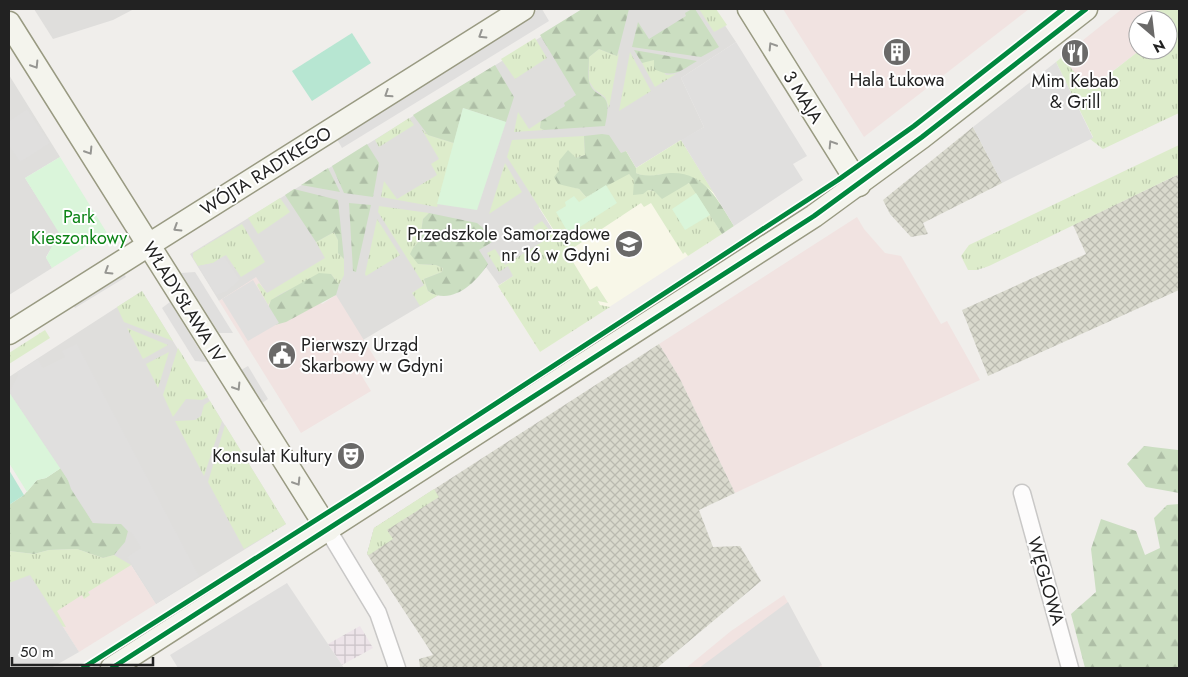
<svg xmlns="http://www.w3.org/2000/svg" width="1188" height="677" viewBox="0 0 1188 677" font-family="Jost,sans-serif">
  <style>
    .residential { fill: #dfdedc }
    .commercial { fill: #f1e3e1 }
    .industrial { fill: url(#industrial-grid) }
    .education { fill: #f8f7e8 }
    .construction { fill: url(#construction-cross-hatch) }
    .grass { fill: url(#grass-tufts) }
    .forest { fill: url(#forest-firs) }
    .park { fill: #daf5da }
    .pitch { fill: #b7e6d2 }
    .parking { fill: #e0dfde }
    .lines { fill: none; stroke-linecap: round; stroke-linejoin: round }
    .street-casing { stroke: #c9c8c7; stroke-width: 19 }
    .secondary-casing { stroke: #999a82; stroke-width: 25 }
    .street { stroke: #fdfcfc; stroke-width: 16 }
    .secondary { stroke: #f4f4ed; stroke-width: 22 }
    .cycleway-casing { stroke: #fff; stroke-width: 8 }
    .cycleway { stroke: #00873e; stroke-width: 5 }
    .oneway { stroke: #969692 }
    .labels { text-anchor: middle; stroke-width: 4; stroke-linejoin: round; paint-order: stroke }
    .poi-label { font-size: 18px; fill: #222; stroke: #fff }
    .street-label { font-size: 18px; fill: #222; stroke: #fff }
    .park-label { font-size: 18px; fill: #0c8416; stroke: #fff }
  </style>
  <defs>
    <pattern id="industrial-grid" width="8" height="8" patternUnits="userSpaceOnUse" patternTransform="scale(1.25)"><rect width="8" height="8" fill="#ede4e9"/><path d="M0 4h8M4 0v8" fill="none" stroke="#cbc3c8"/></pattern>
    <pattern id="construction-cross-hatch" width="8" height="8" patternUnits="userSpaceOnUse" patternTransform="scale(1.25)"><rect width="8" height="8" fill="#d9d9cd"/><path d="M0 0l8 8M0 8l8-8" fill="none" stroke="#babab0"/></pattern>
    <pattern id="grass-tufts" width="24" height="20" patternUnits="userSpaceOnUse" patternTransform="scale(1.25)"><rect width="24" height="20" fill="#ddeccb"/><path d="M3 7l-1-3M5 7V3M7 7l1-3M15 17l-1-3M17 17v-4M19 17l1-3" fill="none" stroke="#bdcaae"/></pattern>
    <pattern id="forest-firs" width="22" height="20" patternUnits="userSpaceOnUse" patternTransform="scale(1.25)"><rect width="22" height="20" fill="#cbdec1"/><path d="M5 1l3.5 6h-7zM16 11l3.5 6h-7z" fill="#aebea6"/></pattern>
  </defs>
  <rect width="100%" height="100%" fill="#f0eeeb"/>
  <!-- residential -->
  <g class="residential">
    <path d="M34,9H134L113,20L53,39Z"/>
    <path d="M586,9H714L736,42L681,78L704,127L636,168L626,151L539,208L553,230L552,252L499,285L486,267L363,340L335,295L278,312L256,278L219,301L190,254Z"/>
    <path d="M9,75L60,157L25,178L60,233L46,257L52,268L9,295Z"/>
    <path d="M142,291L286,524L156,604L131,565L123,570L71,489L68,480L9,392V377Z"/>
  </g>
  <!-- commercial -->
  <g class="commercial">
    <path d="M783,9H1029L864,137Z"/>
    <path d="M1122,9H1155L1164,20H1138V50H1140L1088,90L1062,57Z"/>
    <path d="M857,217L864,229L885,253L901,256L941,324L947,321L980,380L735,493L679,377L659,344Z"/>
    <path d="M256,277L275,306L317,297L322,304L336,295L378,363L360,373L371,391L301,433L219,301Z"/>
    <path d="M105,541L123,569L131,565L156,604L79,652L36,584Z"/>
    <path d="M784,595L823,668H686L731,631Z"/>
  </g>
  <!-- industrial -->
  <path class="industrial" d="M360,626L373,648L342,665L328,644Z"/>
  <!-- education -->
  <path class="education" d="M681,140L734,226L540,352L498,286L552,252L553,230L539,207L626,151L636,168Z"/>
  <!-- construction -->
  <g class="construction">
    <path d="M973,127L1002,183L923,223L928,234L911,237L890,214L883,200Z"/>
    <path d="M1179,174V290L988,376L962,310L1086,254L1073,225Z"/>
    <path d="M659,344L679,377L735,493L699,510L713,547L740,546L761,581L657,668H420L419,659L433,655L367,554L374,528Z"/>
  </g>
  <!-- grass -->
  <g class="grass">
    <path d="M699,9H716L727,25L714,32Z"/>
    <path d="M1155,9H1179V113L1103,149L1090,139L1093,137L1056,62L1062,57L1089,90L1140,50H1168V20H1164Z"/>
    <path d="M535,38L547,58L515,79L501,59Z"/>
    <path d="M599,49L617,56L619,53L609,108L605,97L594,89L589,81V57Z"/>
    <path d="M630,52L651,91L619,111Z"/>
    <path d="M650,59L655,60L666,75L676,74L655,87L642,63Z"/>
    <path d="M518,112L529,129L541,121L540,128L544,130L514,132Z"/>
    <path d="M409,118L414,125L379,147L375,140Z"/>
    <path d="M421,128L428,135L454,143L437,207L381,197L384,181L397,199L437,175L431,164L439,159Z"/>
    <path d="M584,136L585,155L576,158L564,184L579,189L586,197L628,173L648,190L655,191L690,183L722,234L688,256L685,252L683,254L651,203L644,207L641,203L567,252L590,290L597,286L608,303L598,301L600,305L610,307L540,352L498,286L513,276L508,266L499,272L487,253L495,249L505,265L542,242L533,227L542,221L553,235V229L507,157L512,140Z"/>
    <path d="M681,140L714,193C701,181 685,173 667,174C653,174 651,179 636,173V168Z"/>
    <path d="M1179,145V174L989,266L977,270H968L961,256L969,245Z"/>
    <path d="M505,163L522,192L489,214Z"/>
    <path d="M280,198L290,212L258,234L248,218Z"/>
    <path d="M379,206L429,213L423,219L420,240L413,248L418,264L436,265L443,268L442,272L424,279L428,291L433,294H440L420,306L412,293L424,285L378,212Z"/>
    <path d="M377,219L400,255L366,276L365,274Z"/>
    <path d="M242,224L265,262L241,277L226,255L213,263L198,266L193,258V253Z"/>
    <path d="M334,232L338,240V253L344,259V275L339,285L331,274C316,280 276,291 268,305L257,285L259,283L267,293L325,258L316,242Z"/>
    <path d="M142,291L173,341L124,322L117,307Z"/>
    <path d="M127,328L168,345L143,359Z"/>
    <path d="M45,330L50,338L9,364V353Z"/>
    <path d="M178,348L208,397L202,400L186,399L173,417L163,395Z"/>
    <path d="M169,352L158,388L146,364Z"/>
    <path d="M210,401L222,421L204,476L175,421L195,420L201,416L204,405Z"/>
    <path d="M225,425L286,524L244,549L208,482Z"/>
    <path d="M434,489L439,497L387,530L393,539L369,555L367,554L374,528Z"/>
    <path d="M77,549L103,558L114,555L131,565L88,592L90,595L84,599L82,595L57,611L66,627L9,618V551L34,554L49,550Z"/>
  </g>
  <!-- forest -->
  <g class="forest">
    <path d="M582,9H629L617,56L599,49L589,57C589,64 588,74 589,81C594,102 615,86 605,126L544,130L540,128L541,121L565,106L564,103L576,95L540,35Z"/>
    <path d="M692,9H695L719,47L701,57L632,47L638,22L649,39L686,16L685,13Z"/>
    <path d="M634,50L697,61C680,71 674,79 654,69V60L642,63Z"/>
    <path d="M495,65L514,97L506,122L463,108L454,143L428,135L413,115Z"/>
    <path d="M602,134L609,135L621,153L626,151L636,168V173C649,178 657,174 670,173C704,171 718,200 734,226L722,234L689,183L662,199L654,191L648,190L643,194L633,195L634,180L629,174L586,197L579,189L558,184L554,177L559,171V161L568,150L576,158L585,155L584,136Z"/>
    <path d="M367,144L379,163L373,197L344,193L332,166Z"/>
    <path d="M328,168L340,192L301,185Z"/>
    <path d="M294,189L338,200L344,259L338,253V240L334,232L316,242L285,195Z"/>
    <path d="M349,203L371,205L356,272L353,271Z"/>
    <path d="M429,213L477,223L483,228L492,242L479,250L488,264C475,284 451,306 428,291L424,279L442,272L443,268L436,265L418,264L410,254L413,248L420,240L423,219Z"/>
    <path d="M319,273L331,274L339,285L336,295L286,322L275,325L266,313L271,300Z"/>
    <path d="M1179,444V493L1146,487L1127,464L1144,446L1178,450Z"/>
    <path d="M61,468L93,523L122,524L128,531L125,542L114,555L103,558L77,549L49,550L34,554L9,551V505L24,495L37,480L46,478Z"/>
    <path d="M1179,504V668H1085L1071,614L1096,592L1091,549L1101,519L1136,531L1145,555L1160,548L1154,518L1167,505Z"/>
  </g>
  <!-- park -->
  <g class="park">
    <path d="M463,108L506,122L477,210L437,204Z"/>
    <path d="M60,157L107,233L52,268L46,258L59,233L25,178Z"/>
    <path d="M606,185L617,203L569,234L556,212L566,206L565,202L574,196L579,202Z"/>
    <path d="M696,193L710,215L685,230L672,209Z"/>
    <path d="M9,392L61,468L46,478L37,480L27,492L9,463Z"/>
  </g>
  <!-- pitch -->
  <g class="pitch">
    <path d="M352,33L371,63L312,101L292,71Z"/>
    <path d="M9,470L24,495L9,505Z"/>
  </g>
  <!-- parking -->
  <g class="parking">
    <path d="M539,9H542L549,21L342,148L334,134Z"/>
    <path d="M736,42L807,156L793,164L803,180L734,226L681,140L704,127L681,78Z"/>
    <path d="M1056,62L1093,138L1002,183L973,127Z"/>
    <path d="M27,109L50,143L20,162L9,146V121Z"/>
    <path d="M224,256L240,280L227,291L216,295L198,266L213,263Z"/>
    <path d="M122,270L126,277L75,308L71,302Z"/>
    <path d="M195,272L233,333H219L181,273Z"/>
    <path d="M253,280L279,323L248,341L222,299Z"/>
    <path d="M170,302L207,362L195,361L162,308Z"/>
    <path d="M652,305L661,307L568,366L565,361Z"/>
    <path d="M77,344L199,576L156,604L127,557L141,548L132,533L128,531L121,524L93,523L71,489L68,480L9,392L18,375L17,372L38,359L43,368L65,357L62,351Z"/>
    <path d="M248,366L268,399L262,403L241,370Z"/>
    <path d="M30,575L79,652L51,668H9V583Z"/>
    <path d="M287,583L344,668H178L170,655Z"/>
    <path d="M788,602L822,665L816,668H699Z"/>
  </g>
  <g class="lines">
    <defs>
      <g id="street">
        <path d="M1022,493L1070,668"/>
        <path d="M328,530L378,613L397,668"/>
      </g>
      <g id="secondary">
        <path d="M749,9L859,185"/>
        <path d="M9,23L328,530"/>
        <path d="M9,333L523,9"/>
        <path d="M112,668L814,216L922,137L1086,9"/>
      </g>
    </defs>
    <!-- street casing -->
    <use href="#street" class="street-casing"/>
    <!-- secondary casing -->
    <use href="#secondary" class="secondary-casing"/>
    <!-- street -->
    <use href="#street" class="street"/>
    <!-- secondary -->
    <use href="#secondary" class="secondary"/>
    <defs>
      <g id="cycleway">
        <path d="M83,668L371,485L838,180L914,126L1063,9"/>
        <path d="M112,668L814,216L922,137L1086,9"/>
      </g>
    </defs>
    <!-- cycleway casing -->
    <use href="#cycleway" class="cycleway-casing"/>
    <!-- cycleway -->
    <use href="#cycleway" class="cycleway"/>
  </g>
  <!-- one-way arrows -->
  <defs><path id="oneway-chevron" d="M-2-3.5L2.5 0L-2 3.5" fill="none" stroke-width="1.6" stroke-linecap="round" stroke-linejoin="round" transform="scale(1.25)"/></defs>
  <g class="oneway">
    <use href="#oneway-chevron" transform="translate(482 35) rotate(148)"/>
    <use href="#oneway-chevron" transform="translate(772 46) rotate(-122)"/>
    <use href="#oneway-chevron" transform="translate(35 65) rotate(58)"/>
    <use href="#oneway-chevron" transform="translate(388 94) rotate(147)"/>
    <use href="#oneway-chevron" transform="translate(832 144) rotate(-122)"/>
    <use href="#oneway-chevron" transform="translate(89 151) rotate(58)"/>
    <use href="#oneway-chevron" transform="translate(177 228) rotate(148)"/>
    <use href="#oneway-chevron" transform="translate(108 271) rotate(148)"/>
    <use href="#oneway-chevron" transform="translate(237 387) rotate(58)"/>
    <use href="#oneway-chevron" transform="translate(297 482) rotate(58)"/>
  </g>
  <!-- icons -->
  <defs>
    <symbol id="building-disc" viewBox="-11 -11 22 22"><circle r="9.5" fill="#6a6968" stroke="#fff"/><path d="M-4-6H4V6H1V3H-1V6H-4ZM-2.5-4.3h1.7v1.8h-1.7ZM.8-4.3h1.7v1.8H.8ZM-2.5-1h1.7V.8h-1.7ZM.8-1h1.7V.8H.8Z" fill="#fff"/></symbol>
    <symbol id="restaurant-disc" viewBox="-11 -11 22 22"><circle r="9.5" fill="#6a6968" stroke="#fff"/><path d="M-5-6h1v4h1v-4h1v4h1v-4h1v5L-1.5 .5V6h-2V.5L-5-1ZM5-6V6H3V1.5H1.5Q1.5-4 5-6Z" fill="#fff"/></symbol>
    <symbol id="school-disc" viewBox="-11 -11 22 22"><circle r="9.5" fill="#6a6968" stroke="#fff"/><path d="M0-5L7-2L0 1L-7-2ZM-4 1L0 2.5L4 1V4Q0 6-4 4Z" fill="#fff"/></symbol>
    <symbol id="civic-disc" viewBox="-11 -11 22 22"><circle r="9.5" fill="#6a6968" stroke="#fff"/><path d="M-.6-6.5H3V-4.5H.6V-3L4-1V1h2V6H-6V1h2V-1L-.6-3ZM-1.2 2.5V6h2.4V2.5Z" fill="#fff"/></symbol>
    <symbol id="theatre-disc" viewBox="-11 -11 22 22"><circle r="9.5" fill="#6a6968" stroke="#fff"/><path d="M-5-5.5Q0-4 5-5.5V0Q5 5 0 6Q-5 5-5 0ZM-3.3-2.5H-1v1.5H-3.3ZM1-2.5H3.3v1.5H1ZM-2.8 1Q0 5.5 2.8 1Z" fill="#fff"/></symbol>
  </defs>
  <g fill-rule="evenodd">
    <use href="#building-disc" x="881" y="36" width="32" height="32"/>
    <use href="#restaurant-disc" x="1059" y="37" width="32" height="32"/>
    <use href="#school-disc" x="613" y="228" width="32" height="32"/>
    <use href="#civic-disc" x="266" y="339" width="32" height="32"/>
    <use href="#theatre-disc" x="335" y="440" width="32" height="32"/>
  </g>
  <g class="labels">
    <!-- poi labels -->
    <g class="poi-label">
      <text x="897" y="86">Hala Łukowa</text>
      <text x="1075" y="87">Mim Kebab<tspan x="1075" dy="21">&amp; Grill</tspan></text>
      <text x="610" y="240" text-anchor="end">Przedszkole Samorządowe<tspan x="610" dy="21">nr 16 w Gdyni</tspan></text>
      <text x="301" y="351" text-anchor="start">Pierwszy Urząd<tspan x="301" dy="21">Skarbowy w Gdyni</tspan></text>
      <text x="332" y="462" text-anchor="end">Konsulat Kultury</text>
    </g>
    <!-- street labels -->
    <g class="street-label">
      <text transform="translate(803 97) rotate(58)" y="6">3 MAJA</text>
      <text transform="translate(266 171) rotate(-32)" y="6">WÓJTA RADTKEGO</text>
      <text transform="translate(184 302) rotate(58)" y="6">WŁADYSŁAWA IV</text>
      <text transform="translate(1046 581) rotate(74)" y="6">WĘGLOWA</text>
    </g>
    <!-- park labels -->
    <g class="park-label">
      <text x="79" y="223">Park<tspan x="79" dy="21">Kieszonkowy</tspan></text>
    </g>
  </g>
  <!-- border -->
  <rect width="1188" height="677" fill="none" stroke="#222222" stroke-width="20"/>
  <!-- north arrow -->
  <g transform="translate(1153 35) rotate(152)"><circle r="24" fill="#ffffff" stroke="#a7a7a7"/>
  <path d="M0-4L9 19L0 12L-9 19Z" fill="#6a6968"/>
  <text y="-8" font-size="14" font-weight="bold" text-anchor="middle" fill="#222222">N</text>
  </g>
  <!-- scale -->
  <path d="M12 657v8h141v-8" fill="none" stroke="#222222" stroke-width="2.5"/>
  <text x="20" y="657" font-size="15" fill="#222222" stroke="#ffffff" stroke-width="4" paint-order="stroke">50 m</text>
</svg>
